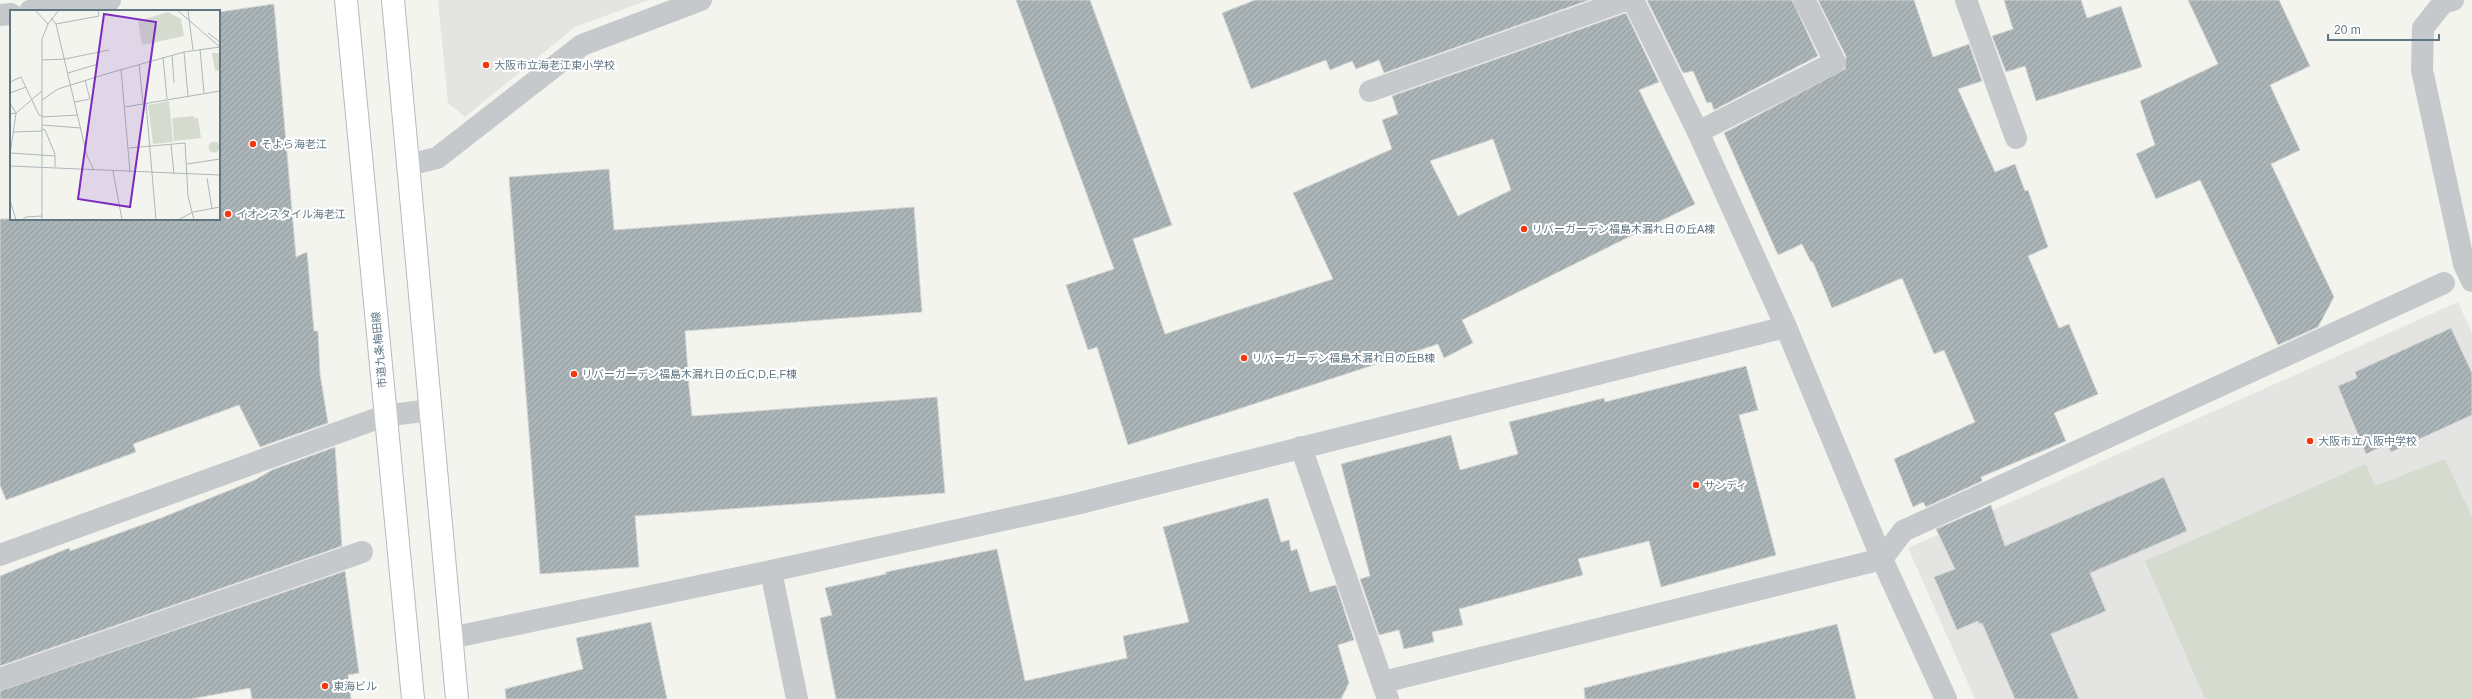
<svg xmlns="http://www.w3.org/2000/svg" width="2472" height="699" viewBox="0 0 2472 699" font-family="Arial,'Noto Sans JP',sans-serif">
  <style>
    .built { fill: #e4e5e3 }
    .park { fill: #d5dccf }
    .building { fill: url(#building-hatch); stroke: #d5d5d2; fill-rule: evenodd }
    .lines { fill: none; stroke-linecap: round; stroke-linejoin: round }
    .primary-casing { stroke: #b5babd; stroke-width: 24 }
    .service { stroke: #c5c9cb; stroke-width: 22 }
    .minor { stroke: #c5c9cb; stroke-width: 22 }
    .tertiary { stroke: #c5c9cb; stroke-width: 22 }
    .primary { stroke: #fff; stroke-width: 22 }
    .poi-dot { fill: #f5360e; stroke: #fff; stroke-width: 1.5 }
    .labels { text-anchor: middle; stroke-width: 4; stroke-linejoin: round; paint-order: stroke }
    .poi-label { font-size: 11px; fill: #607683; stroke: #fff; text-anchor: start }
    .street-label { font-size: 11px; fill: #607683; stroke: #fff }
    .inset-road { fill: none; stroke: #acb7ba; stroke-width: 1 }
    .view { fill: #7b2cbf; fill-opacity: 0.15; stroke: #7b2cbf; stroke-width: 2 }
    .inset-edge { fill: none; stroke: #607683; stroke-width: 2 }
  </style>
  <defs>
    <pattern id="building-hatch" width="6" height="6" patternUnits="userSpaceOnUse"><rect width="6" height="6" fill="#abb5b8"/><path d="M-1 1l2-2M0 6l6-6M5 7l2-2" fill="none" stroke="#8f989b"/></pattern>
  </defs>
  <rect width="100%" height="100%" fill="#f4f4ef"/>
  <!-- built -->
  <g class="built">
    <path d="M438,0H649L575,27L465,117L448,103Z"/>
    <path d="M2458,302L2472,333V699H1975L1908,548Z"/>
  </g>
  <!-- park -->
  <path class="park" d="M2445,459L2472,517V699H2205L2145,561L2366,464L2375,486Z"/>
  <!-- building -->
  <g class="building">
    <path d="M1016,0H1090L1172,225L1133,239L1165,334L1333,279L1293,193L1392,149L1382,120L1398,114L1392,96L1626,13L1659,82L1639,90L1695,204L1462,320L1473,343L1444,358L1438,344L1128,445L1097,347L1088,350L1066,285L1114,269ZM1493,139L1511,190L1458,216L1430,161Z"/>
    <path d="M1255,0H1589L1384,73L1379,60L1356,69L1352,61L1330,70L1326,60L1251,89L1222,13Z"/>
    <path d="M1647,0H1792L1818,56L1714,110L1711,102L1707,103L1693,71L1683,73Z"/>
    <path d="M1818,0H1914L1933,57L1969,44L1982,81L1958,89L1995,172L2015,164L2025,191L2028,190L2048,247L2028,256L2059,328L2069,324L2098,394L2054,413L2066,441L1981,477L1982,481L1926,507L1923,502L1913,507L1894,459L1975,422L1944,350L1934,354L1902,278L1832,308L1813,262H1811L1802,244L1778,255L1724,133L1845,69L1846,56Z"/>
    <path d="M2004,0H2081L2087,18L2121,6L2142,67L2036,101L2025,66L2006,72L1992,36L2013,29Z"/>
    <path d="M2188,0H2279L2310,66L2270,85L2300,150L2271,164L2334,297L2318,327L2278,345L2200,180L2156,199L2136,154L2155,145L2140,101L2218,64Z"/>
    <path d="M274,4L296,257L307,252L314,331H318L320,374L328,423L260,447L239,405L133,444L136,452L6,500L0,485V219H219V12Z"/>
    <path d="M609,169L614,230L914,207L922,312L685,331L689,387L692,416L937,397L945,493L635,516L639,567L540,574L509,177Z"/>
    <path d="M2451,328L2472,373V415L2391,452L2387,444L2366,454L2338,386L2357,378L2355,372Z"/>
    <path d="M1746,366L1758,410L1739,415L1776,555L1661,587L1649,541L1578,559L1583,575L1459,609L1463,625L1432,632L1434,642L1404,649L1399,630L1379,635L1360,579L1370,576L1341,464L1451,435L1460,470L1518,454L1509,422L1604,398L1605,402Z"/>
    <path d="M335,447L342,546L0,666V576L69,548L70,551L161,518L255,480L272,470Z"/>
    <path d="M2164,477L2187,531L2090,573L2106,611L2051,634L2079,699H2015L1982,623L1979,624L1978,621L1957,630L1934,577L1955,569L1936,529L1991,505L2005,546Z"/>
    <path d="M1268,498L1281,542L1289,540L1291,551L1297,549L1310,592L1336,585L1354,640L1338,645L1349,683L1341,699H836L820,618L832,615L825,588L886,574V572L997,549L1025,681L1127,658L1123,636L1189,622L1163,527Z"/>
    <path d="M345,571L359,673L348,675L351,699H252L250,688L191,699H0V691Z"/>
    <path d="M651,622L667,699H506L505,689L583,669L576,638Z"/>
    <path d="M1837,624L1856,699H1585L1584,688Z"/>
  </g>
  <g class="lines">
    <defs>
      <g id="primary">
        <path d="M346,0L413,699"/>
        <path d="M393,0L457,699"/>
      </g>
    </defs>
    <!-- primary casing -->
    <use href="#primary" class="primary-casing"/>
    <!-- service -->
    <g class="service">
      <path d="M2453,0L2443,3L2423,28L2422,70L2464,264L2472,281"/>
      <path d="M30,11L110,0"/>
      <path d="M0,15L11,14"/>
      <path d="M1370,91L1626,0"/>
      <path d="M1698,132L1835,62L1810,11"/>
      <path d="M1882,559L1903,531L2444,283"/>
      <path d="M0,679L362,552"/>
    </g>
    <!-- minor -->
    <g class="minor">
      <path d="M1804,0L1810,11"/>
      <path d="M1966,0L2016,138"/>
      <path d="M408,165L437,158L582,45L701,0"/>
      <path d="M0,555L384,416L430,410"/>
      <path d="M771,571L797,699"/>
      <path d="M450,638L771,571L1076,504L1786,327"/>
      <path d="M1383,682L1882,559L1786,327L1698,132L1633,0"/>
    </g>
    <!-- tertiary -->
    <g class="tertiary">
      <path d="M1301,447L1388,699"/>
      <path d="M1882,559L1946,699"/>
    </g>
    <!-- primary -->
    <use href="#primary" class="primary"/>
  </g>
  <!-- markers -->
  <g class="poi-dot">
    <circle cx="486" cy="65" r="4"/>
    <circle cx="253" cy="144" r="4"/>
    <circle cx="228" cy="214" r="4"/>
    <circle cx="1524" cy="229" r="4"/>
    <circle cx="1244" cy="358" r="4"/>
    <circle cx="574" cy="374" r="4"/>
    <circle cx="2310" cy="441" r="4"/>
    <circle cx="1696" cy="485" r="4"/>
    <circle cx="325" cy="686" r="4"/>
  </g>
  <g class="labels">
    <!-- poi labels -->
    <g class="poi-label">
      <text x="494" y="69">大阪市立海老江東小学校</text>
      <text x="261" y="148">そよら海老江</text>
      <text x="236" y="218">イオンスタイル海老江</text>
      <text x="1532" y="233">リバーガーデン福島木漏れ日の丘A棟</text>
      <text x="1252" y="362">リバーガーデン福島木漏れ日の丘B棟</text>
      <text x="582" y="378">リバーガーデン福島木漏れ日の丘C,D,E,F棟</text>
      <text x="2318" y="445">大阪市立八阪中学校</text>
      <text x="1704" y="489">サンディ</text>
      <text x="333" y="690">東海ビル</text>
    </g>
    <!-- street labels -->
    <g class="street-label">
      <text transform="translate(379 350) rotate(-95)" y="4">市道九条梅田線</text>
    </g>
  </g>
  <!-- overview -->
  <g transform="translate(10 10)">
    <rect width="210" height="210" fill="#f4f4ef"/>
    <path d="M198.5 137a5.5 5.5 0 1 1 11 0a5.5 5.5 0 1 1-11 0Z" fill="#d5dccf"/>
    <path d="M158,2L171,9L174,26L132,35L128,11ZM202,43H210V60L205,61ZM159,91L163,132L143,134L138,95ZM184,106V108H188L191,128L164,131L162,108Z" fill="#d5dccf"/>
    <path class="inset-road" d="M25,0L38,14M167,0L210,37M178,1L183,40M41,8L46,14L77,146L84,160M46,14L89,6L88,0M198,23L210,32M190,39L194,83M174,42L178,86M162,45L164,73M153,47L157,89M32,50L55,49L99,40M129,54L133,93M111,59L120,162M58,63L88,54M0,72L11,67L29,105L32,106M0,83L16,77M32,90L48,79L96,64L174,42L210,37M65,92L80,89L75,70M0,93L6,103L0,145M136,93L146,210M115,97L210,81M0,104L6,103L32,81M32,107L68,105M32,115L71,118M32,119L35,120L45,144V157M4,122L32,121M161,135L164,164M119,138L175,133L178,186L184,210M1,143L45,146M177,154L210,149M0,156L210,165M103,161L112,210M197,168L202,199M0,190L6,210M12,210L16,207L32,206M32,210V29L38,14L49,0M168,210L183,202L210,197"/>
    <path class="view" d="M94,4L146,12L120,197L68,189Z"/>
    <rect width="210" height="210" class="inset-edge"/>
  </g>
  <!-- scale -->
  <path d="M2328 34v6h111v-6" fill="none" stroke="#607683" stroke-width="2"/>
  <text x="2334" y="34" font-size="12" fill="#607683" stroke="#ffffff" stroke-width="3" paint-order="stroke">20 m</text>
</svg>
